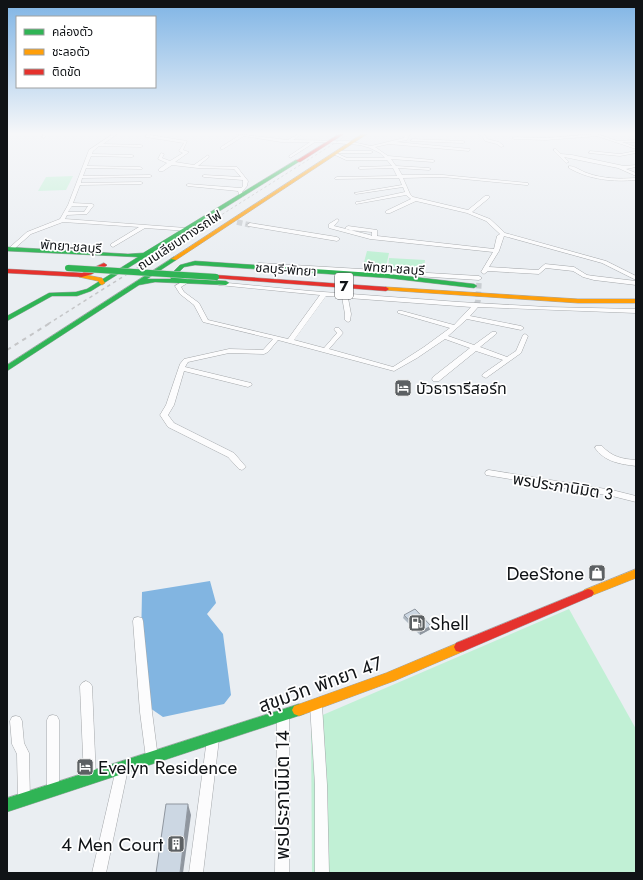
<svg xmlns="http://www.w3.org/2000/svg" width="643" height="880" viewBox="0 0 643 880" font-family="Jost,'Noto Sans Thai',sans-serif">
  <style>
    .green { fill: #c1f0d5 }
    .water { fill: #82b5e1 }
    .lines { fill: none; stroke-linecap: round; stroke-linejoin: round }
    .street-tunnel { stroke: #c9cdd1; stroke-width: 5.5; stroke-dasharray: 5.5 3; stroke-linecap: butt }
    .street-casing { stroke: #a4a7aa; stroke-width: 1 }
    .fast-casing { stroke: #a4a7aa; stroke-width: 1 }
    .slow-casing { stroke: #a4a7aa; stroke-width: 1 }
    .jam-casing { stroke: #a4a7aa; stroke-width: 1 }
    .street { fill: #fcfcfd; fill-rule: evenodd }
    .fast { fill: #30b455; fill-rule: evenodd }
    .slow { fill: #ff9f0a; fill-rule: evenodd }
    .jam { fill: #e5322d; fill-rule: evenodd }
    .rail-far2 { stroke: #c5c6c8; stroke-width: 1; stroke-dasharray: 2.5 2.5; stroke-linecap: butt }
    .rail-far1 { stroke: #c5c6c8; stroke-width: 1.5; stroke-dasharray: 3.5 3.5; stroke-linecap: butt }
    .rail { stroke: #c5c6c8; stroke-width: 2; stroke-dasharray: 4.5 4.5; stroke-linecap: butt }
    .fast-bridge-casing { stroke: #c8c9cc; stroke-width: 7; stroke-linecap: butt }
    .fast-bridge { stroke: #30b455; stroke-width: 6 }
    .wall { fill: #afb9c3 }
    .shaded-wall { fill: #8f969f }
    .building { fill: #ccd7e3; stroke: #8f969f }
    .labels { text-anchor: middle; stroke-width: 3.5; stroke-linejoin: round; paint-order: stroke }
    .far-street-label { font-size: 13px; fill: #101316; stroke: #fff }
    .shield { fill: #fff; stroke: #585a5c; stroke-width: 1 }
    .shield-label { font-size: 15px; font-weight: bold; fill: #101316 }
    .poi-label { font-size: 16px; fill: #101316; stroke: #fff; text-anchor: start }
    .street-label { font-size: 16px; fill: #101316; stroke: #fff }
    .near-poi-label { font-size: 19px; fill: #101316; stroke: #fff; text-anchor: end }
    .near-street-label { font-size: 19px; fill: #101316; stroke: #fff }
  </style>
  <rect width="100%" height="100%" fill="#eaeef2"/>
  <!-- green -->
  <g class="green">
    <path d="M73,176L66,190L38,191L46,177Z"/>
    <path d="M367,251L389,253L386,267L363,266Z"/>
    <path d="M389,258L425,260L424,270L388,268Z"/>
    <path d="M569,609L636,729V873H312L311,720Z"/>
  </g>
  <!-- water -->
  <path class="water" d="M210,581L216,603L207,614L223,634L231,695L224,704L163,717L150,708L141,643L142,592Z"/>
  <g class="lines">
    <!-- street-tunnel -->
    <g class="street-tunnel">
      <path d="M237,222L250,225"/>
      <path d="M476,305L478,301L479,282"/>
    </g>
    <defs>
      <g id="street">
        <path d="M44,134H48L44,138L42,137Z"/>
        <path d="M113,134H117L103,144L141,145L143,146L141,147L99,146L93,151L92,154L132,155L134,156L132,157L91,156L87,166L140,167L142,168V169L86,168L83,176L150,175L152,176L150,177L82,178L81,183L141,182L143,183L141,184L80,185L73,203L92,204L94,205L87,214L67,215L65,219L186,228L188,229V231L145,228L113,247L111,246V244L139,227L63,222L31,234L13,250H9V248L27,232L60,219L68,205L89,150ZM72,206H88L84,212H68Z"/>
        <path d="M147,134H151L150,135L187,141L183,150L189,152L175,162L194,165L208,155L209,157L198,166L237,167L248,181L247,186L242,192L244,196L240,197L238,191L188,186L186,185L188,184L241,188L243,186V180L204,177L202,176L204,175L241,177L234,169L198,168L172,165L163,171H159V169L167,163L158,159L161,153L164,154L162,158L170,161L183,153L179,151L184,143L146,137Z"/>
        <path d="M236,134L288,140L298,134H302L293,140L348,141L371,146L404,138L406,134H410L407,140L396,142L470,149L469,151L389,144L375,147L388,156L433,160L435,161L433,162L391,159L396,166L429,168L431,169L429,170L398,168L402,175H443L528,183V185H526L443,177L403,178L410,194L413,197L468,210L485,196H489V198L472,212L490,219L505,233L606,261L636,276V280L602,263L504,236L499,251L489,267L538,270L545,264L574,267L587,275L594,276L636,281V285L594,280L583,277L573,271L546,268L539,274L488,271L484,274L481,272L493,252L370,239L329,228V224L337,219L339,220L334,226L370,235L372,236V232L348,230L345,228L348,226L377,230V236L494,249L497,236L500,234L486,221L467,213L416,201L390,213H386V211L411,199L406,195L356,204V202H358L405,192L403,187L356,194L354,193L402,185L399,178L335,179V178L337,177L397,176L393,168L360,169L358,168L360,167L392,166L387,160H346L333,154L336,153L347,158H385L380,153L370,148L360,145L322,142H315L290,158L289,156L310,142H281L244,136L223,149H221V147L240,135Z"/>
        <path d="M478,134H484L487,139L499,142L504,146L501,147L497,144L485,141L482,136Z"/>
        <path d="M597,134L617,141L636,140V142H622L636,147V149L597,136L546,140L514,139L512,138L514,137L546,138Z"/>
        <path d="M412,139L463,141L465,142L463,143L411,141Z"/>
        <path d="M554,149H556L561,154L572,155L624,166L636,165V167L626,169L636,173V176L618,168L564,157L569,162L566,163L554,151Z"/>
        <path d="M338,151H371L373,152L371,153H337Z"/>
        <path d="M590,151L620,154L636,151V153L620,156L589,153Z"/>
        <path d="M569,166C575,166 581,171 587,173C603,179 620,179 636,178V180C613,182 590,180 569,168Z"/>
        <path d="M250,223L337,237L340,239L337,241L248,226L247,225Z"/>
        <path d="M259,263L479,276L482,278L479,280L257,266V264Z"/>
        <path d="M187,279L189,280V282L181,287L184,292L199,303L208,320L288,339L320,295L219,285L217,284V282L310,291L459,302L547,307L636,309V313L478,307L470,316L521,326L524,328L521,330L467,319L448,336L474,345L492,332H496V334L480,347L507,357L516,351L523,335L525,334L528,336L521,353L486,378L482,376L483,374L503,360L476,351L439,381H433L432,379L433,377L470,348L445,339L417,358L394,371L278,340L268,352L264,354L229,353L188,362L185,367L251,383L252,385L248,387L184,371L174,405L168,415L174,423L234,453L246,467L242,470L239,469L228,457L168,427L160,415L166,405L180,364L184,359L229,349L263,350L273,339L203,322L194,305L180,294L175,286ZM326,296L342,297L345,314V320L348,322L350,321L351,314L348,298L471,307L454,325L402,311H398V313L450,328L424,347L393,367L329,349L343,333L339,328H335L334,329L337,333L324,348L294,340Z"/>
        <path d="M596,446H602C612,457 622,459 636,460V466C620,464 605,462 595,448Z"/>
        <path d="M489,470L612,490L636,496V502L612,496L486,475L485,473L486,471Z"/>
        <path d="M138,617L142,618L143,621L152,712L158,758L156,762L152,764L148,762L146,758L140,712L133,621L134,618Z"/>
        <path d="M86,681L90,683L92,686L96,778L94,782L90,784L86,782L84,778L80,686L82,683Z"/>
        <path d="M316,700L320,701L322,705L327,785L329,873H315V785L310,705L312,701Z"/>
        <path d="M283,712L287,713L289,717V873H275L277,717L279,713Z"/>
        <path d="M53,715L57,716L59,720V790L58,794L53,796L48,794L47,790V720L49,716Z"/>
        <path d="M16,716L20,717L22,721L24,743L29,753L30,800L29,804L24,806L19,804L18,800L17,754L12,744L10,721L12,717Z"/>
        <path d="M213,733L217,735L219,739L203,873H189L207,739L209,735Z"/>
        <path d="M122,763L126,765L128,769L106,873H92L116,769L118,765Z"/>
      </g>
      <g id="fast">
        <path d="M296,160L300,161L91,291L77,296H52L7,321V316L49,293L76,292L87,289L138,257L7,251V247L128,254L143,253Z"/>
        <path d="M174,257L176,258V260L147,279H171L170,275L180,265L195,261L388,274L474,284L477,286L474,288L388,278L195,265L184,267L176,275L177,277L185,279L226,281L229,283L226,285L155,282L139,285L7,371V365Z"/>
        <path d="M299,704L304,706L306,710L304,714L7,812V798Z"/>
      </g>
      <g id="slow">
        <path d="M362,134H367L176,260L171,259Z"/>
        <path d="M81,274L102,278L105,283L102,285L100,284L98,281L79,277L78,276Z"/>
        <path d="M386,287L578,299H636V303H578L384,290L383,289Z"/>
        <path d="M636,569V578L588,597L584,596L582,593L584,590Z"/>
        <path d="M460,642L464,643L466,647L464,651L394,681L299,716L294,714L292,710L294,706L386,673Z"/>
      </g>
      <g id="jam">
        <path d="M339,134H344L300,162L296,161Z"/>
        <path d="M104,263L107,265L106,266L92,274L82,277L7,273V269L82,273Z"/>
        <path d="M216,275L386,287L389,289L386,291L214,278L213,277Z"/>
        <path d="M588,589L592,590L594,593L592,596L464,651L460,652L456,651L454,647L456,643Z"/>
      </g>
    </defs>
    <!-- street casing -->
    <use href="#street" class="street-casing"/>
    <!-- fast casing -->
    <use href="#fast" class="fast-casing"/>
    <!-- slow casing -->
    <use href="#slow" class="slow-casing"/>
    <!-- jam casing -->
    <use href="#jam" class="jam-casing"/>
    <!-- street -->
    <use href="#street" class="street"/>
    <!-- fast -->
    <use href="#fast" class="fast"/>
    <!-- slow -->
    <use href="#slow" class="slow"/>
    <!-- jam -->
    <use href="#jam" class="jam"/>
    <!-- rail-far2 -->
    <path class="rail-far2" d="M218,217L349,134"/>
    <!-- rail-far1 -->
    <path class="rail-far1" d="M48,324L219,216"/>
    <!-- rail -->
    <path class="rail" d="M7,350L50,323"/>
    <defs>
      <path id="fast-bridge" d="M68,268L216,277"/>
    </defs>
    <!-- fast-bridge casing -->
    <use href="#fast-bridge" class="fast-bridge-casing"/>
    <!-- fast-bridge -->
    <use href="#fast-bridge" class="fast-bridge"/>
  </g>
  <!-- wall -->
  <path class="wall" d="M404,615L431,626V629L420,635L403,618Z"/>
  <!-- shaded-wall -->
  <g class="shaded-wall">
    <path d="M431,626V629L420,635V632Z"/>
    <path d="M188,804L191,815L183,873H180Z"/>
  </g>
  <!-- building -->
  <g class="building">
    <path d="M415,609L431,626L420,632L404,615Z"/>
    <path d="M166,804H188L180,873H156Z"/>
  </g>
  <!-- sky -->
  <linearGradient id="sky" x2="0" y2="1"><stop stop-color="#7fb4e5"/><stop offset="0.52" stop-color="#f6f7f9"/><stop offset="1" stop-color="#f6f7f9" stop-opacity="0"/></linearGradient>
  <rect width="643" height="257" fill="url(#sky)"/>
  <!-- icons -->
  <defs>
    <symbol id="hotel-square" viewBox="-11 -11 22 22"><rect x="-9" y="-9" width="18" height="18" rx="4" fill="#5c6063" stroke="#fff"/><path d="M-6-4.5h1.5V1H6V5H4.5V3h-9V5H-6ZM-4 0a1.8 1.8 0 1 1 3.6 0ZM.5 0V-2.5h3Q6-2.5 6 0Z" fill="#fff"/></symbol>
    <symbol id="shop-square" viewBox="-11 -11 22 22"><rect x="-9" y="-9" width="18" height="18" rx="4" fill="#5c6063" stroke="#fff"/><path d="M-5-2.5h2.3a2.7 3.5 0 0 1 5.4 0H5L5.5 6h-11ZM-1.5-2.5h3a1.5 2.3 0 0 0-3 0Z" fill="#fff"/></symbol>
    <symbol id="fuel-square" viewBox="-11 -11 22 22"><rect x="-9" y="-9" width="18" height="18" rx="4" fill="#5c6063" stroke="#fff"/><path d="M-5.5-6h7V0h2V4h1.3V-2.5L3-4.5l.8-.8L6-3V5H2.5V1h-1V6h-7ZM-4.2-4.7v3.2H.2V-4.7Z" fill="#fff"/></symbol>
    <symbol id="building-square" viewBox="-11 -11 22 22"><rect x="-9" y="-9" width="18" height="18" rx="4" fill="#5c6063" stroke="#fff"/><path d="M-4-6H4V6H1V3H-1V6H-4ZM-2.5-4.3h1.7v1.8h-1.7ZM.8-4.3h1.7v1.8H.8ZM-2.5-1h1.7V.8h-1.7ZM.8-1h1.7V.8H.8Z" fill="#fff"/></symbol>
  </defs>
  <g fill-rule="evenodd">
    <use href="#hotel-square" x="393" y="378" width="20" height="20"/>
    <use href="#shop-square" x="587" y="563" width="20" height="20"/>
    <use href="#fuel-square" x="407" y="613" width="20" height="20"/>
    <use href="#hotel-square" x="75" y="757" width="20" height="20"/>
    <use href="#building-square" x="166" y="834" width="20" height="20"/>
  </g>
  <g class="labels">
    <!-- far-street labels -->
    <g class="far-street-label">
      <text transform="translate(179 240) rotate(-33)" y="5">ถนนเลียบทางรถไฟ</text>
      <text transform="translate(71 246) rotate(4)" y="5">พัทยา-ชลบุรี</text>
      <text transform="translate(394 268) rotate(4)" y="5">พัทยา-ชลบุรี</text>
      <text transform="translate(286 269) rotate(4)" y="5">ชลบุรี-พัทยา</text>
    </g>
    <!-- shield labels -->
    <rect class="shield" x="335" y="273" width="18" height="26" rx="3"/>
    <g class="shield-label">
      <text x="344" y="291">7</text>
    </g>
    <!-- poi labels -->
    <g class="poi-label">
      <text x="416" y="394">บัวธารารีสอร์ท</text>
    </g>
    <!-- street labels -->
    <g class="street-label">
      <text transform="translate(563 486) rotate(9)" y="6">พรประภานิมิต 3</text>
    </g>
    <!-- near-poi labels -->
    <g class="near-poi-label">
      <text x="584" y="580">DeeStone</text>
      <text x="430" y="630" text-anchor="start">Shell</text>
      <text x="98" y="774" text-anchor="start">Evelyn Residence</text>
      <text x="163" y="851">4 Men Court</text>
    </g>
    <!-- near-street labels -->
    <g class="near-street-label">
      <text transform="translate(320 684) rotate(-20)" y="7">สุขุมวิท พัทยา 47</text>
      <text transform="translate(282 795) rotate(-90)" y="7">พรประภานิมิต 14</text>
    </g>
  </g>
  <!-- border -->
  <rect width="643" height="880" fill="none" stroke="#101316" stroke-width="16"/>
  <!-- legend -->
  <rect x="16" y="16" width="140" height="72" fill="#ffffff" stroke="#9fa1a2"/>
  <rect x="24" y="29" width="20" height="6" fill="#30b455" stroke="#9fa1a2"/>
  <text x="52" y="36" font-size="12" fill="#101316">คล่องตัว</text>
  <rect x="24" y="49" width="20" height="6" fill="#ff9f0a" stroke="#9fa1a2"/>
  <text x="52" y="56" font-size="12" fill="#101316">ชะลอตัว</text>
  <rect x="24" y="69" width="20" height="6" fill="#e5322d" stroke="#9fa1a2"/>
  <text x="52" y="76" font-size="12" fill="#101316">ติดขัด</text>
</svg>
